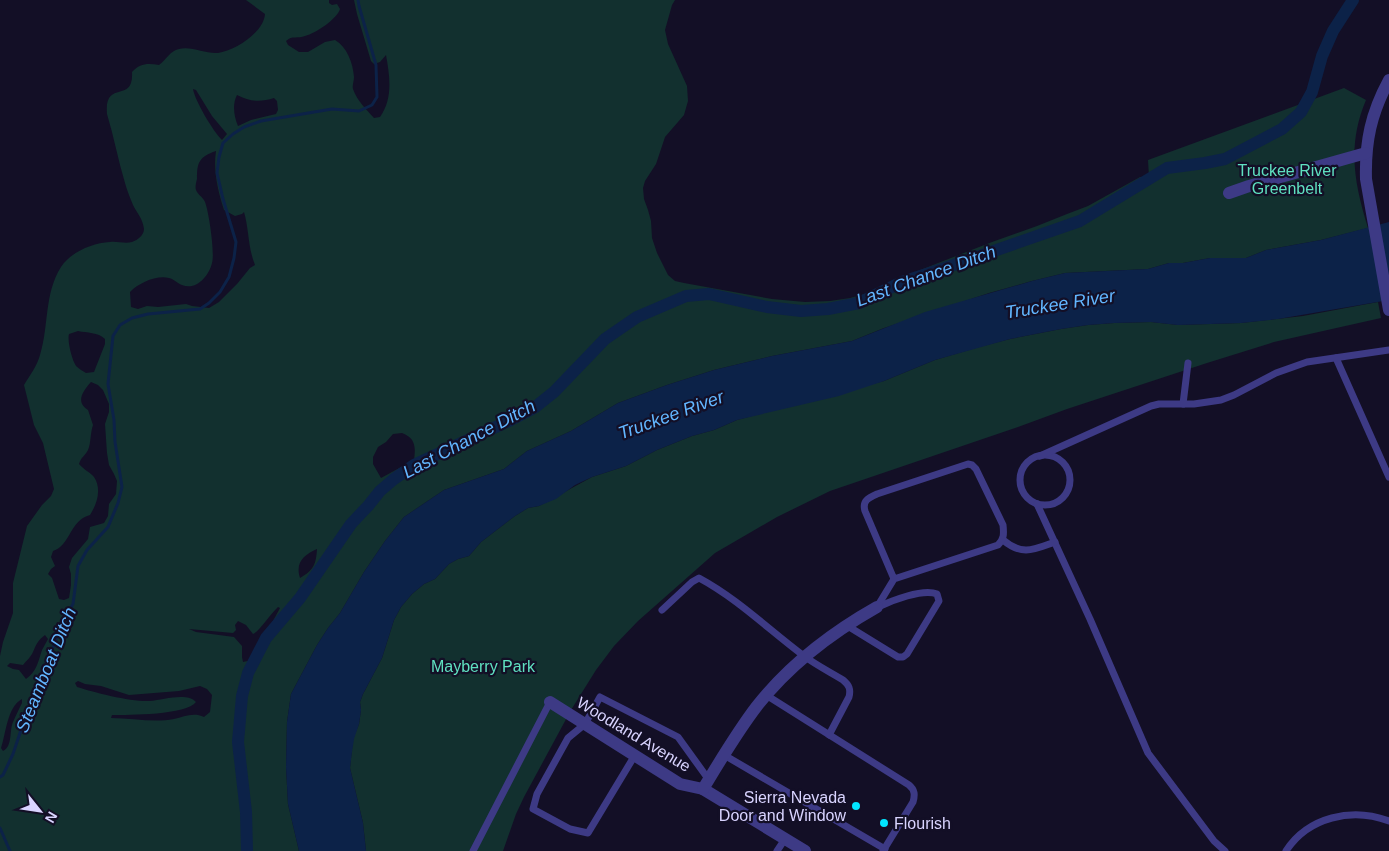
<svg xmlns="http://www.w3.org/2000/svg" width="1389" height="851" viewBox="0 0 1389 851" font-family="Helvetica,sans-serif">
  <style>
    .green { fill: #12302f; fill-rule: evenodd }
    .water { fill: #0c2248 }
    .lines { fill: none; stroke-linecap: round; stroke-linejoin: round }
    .stream { stroke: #0c2248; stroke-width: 3 }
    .canal { stroke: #0c2248; stroke-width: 12 }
    .lane { stroke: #3d3a85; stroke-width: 7 }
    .street { stroke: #3d3a85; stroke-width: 12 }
    .poi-dot { fill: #00e5ff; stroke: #130f26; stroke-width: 2 }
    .labels { text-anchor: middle; stroke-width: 4.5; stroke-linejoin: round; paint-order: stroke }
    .park-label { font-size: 16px; fill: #5fe0c0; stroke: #130f26 }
    .street-label { font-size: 16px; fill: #d9d4ff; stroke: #130f26 }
    .poi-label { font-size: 16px; fill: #d9d4ff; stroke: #130f26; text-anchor: end }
    .water-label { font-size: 18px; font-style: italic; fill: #62b6ff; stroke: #130f26 }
  </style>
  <rect width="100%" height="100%" fill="#130f26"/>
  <!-- green -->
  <g class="green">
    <path d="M246,0H329V3L332,5L337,4L340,9C337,19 316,33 305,36C298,39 292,35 286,41L288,45L299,52H308L325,42L335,40C347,47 353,63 354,77C354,81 352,86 353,89C357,101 367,110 374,118L380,117C393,99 390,77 386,55L380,62L374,64L371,61L357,14L354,0H675L672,5L665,30L668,44L687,86L688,101L684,115L665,137L656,164L645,181L643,188L644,199L648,210L651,221L652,238L657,253L668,275L675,281L684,283L772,299L805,302L830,301L850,298L872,292L910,274L992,242L1037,226L1067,214L1088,206L1140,177H1149L1148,160L1344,88L1366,100C1347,145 1354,183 1368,228L1321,240L1266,250L1246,258H1210L1183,263H1169L1148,269L1065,273L1032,281L989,293L884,328L852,341L772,356L714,370L667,385L618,403L571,431L527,451L504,469L444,490L404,517L385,541L364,572L340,613L328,628L317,645L291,694L287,722L286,767L288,804L299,851H0V656L3,642L13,613V583L27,526L42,505L51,496L54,489L43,443L34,425L24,385C30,375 37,366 40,355C49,326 44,294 61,267C71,252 92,243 110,242C117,241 125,244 132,242C138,240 144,235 144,229C143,219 137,213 133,205C130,198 127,190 125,183C118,160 114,137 107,114C104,78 134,105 132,72C140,63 148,63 159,65C167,59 170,51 179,49C192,46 205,54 218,53C235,51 264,32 265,14ZM193,89L196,90L212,116L227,134L222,140C213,131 195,101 193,89ZM237,95C250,102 261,102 274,98L277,101L278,110L276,114L251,120L238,126C234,117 232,104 237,95ZM216,151C213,171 218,191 224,210L235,216L242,214L244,212C249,229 248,248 255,265L250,268L237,284L219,302L209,308L192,306L186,304L158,307L147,306L138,309L131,307L130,292C139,283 156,275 169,278C174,279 177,283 182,285C196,291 209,276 212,263C215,254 209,212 205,202C203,197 198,195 196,190C195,187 196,183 197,179C197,162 199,157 216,151ZM78,331C87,333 98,332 105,339V344L94,372L86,373C83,371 79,369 76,366C72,360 67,341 69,334ZM91,382L98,385L103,390L109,404V412L105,424L107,453L109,465L114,474L117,481L116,494L109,504L108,516L104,523L90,527L88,539L72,558L69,567L71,574V585L69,598L64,600L59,599L52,578L48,574L51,569L55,566L51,557L53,551C70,546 70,520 90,515C97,504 102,489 94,477C90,472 84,470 79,464C81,457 85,456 88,450C91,443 90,434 93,425L88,410C75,402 83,391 91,382ZM402,433C415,438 416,446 414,460L381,478L373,464V457L378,447L386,442L393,434ZM317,549C316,564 314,570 300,578C295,562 304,555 317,549ZM278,607L280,608C271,626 259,641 252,660L243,662L242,657V646L234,637L196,632L189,629L233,633L236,630L235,625L238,621L246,625L253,634C260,631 270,614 278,607ZM45,635L48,639C46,643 44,646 42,650C38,662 37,671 26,679L19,670L13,669L7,666L10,663L23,665C26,661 31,657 33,652C36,645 38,640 45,635ZM78,681L85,684L101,686L129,695L179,691L200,686L207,689L212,695L210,712L204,717C193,712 184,717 174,719C154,723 132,718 111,718L112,715C128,715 187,715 196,702C187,692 163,700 150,701C131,702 96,693 77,687L75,683ZM22,699V703C19,709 16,715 13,722C9,731 13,746 3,751L1,748C6,734 7,707 22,699Z"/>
    <path d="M1378,302L1381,318L1274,342L1207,363L1067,409L1018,427L830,491L777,517L715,553L638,621L614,646L596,670L571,710L524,797L516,814L503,851H366L363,823L350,768L353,739L359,724L361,710L360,702L363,694L382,658L394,620L401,607L412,594L424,584L435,579L449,564L458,559L469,556L481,542L515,516L528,508L539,506L592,477L626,466L657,450L692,436L714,430L737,420L884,381L935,360L979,347L1010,339L1061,329L1088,325L1114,323L1151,322L1178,325L1241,323L1303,316Z"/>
  </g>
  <!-- water -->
  <path class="water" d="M1389,222V300L1278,319L1241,323L1178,325L1151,322L1114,323L1088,325L1061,329L1010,339L935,360L884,381L839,396L737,420L714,430L692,436L657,450L626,466L592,477L575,485L556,499L539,506L528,508L515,516L481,542L469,556L458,559L449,564L435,579L424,584L412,594L401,607L394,620L382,658L363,694L360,702L361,710L359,724L354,739L352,752L350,768L363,823L366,851H299L288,804L286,767L287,722L291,694L317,645L328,628L340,613L364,572L385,541L404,517L444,490L504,469L527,451L571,431L618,403L667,385L714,370L772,356L852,341L925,312L1032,281L1065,273L1148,269L1169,263H1183L1210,258H1246L1266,250L1321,240Z"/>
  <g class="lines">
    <!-- stream -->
    <g class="stream">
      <path d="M0,777L3,775L13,754L25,718L65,617L73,604L78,566L87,550L108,527L118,503L122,487L115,442L114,420L108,384L113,336L120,325L132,318L148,314L200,309L209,303L220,292L229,277L234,258L236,242L223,199L217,173L219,157L223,143L233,134L244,127L261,121L332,109L359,111L372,105L377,97L376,65L359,6L358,0"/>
      <path d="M0,828L10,851"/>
    </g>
    <!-- canal -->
    <path class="canal" d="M247,851L246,812L238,742L242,696L248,673L266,638L300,598L351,524L368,506L380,491L394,479L414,465L511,420L534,408L554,392L605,339L637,317L686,296L709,294L767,307L801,311L828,309L859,303L902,282L942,269L1080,221L1167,168L1205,163L1225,159L1282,129L1301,112L1312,92L1322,56L1333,31L1353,0"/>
    <!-- lane -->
    <g class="lane">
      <path d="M1336,358L1389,477"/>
      <path d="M1183,404L1188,363"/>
      <circle cx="1045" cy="480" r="25"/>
      <path d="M1040,456L1151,406L1159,404H1194L1221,400L1234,395L1276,373L1307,362L1389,350"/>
      <path d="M1037,504L1090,619L1148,753L1214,841L1225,851"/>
      <path d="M1003,540C1022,556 1033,550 1055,542"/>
      <path d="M877,607L894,579L998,545C1004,539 1004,534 1003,525L976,469L972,465L968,464L877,494C868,498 862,501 865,511L894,579"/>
      <path d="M662,610L692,582L699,578C738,599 769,630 804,656C816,665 830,672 843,680C849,685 851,689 849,697L829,735"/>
      <path d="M846,625L898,657H903L907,654L939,601L937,594C923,588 891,601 878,607"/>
      <path d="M766,695L909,785C915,790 915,795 913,802L883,851"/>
      <path d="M635,755L588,833L570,829L533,809L537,794L568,738L585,724L600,697L678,737L709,780"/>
      <path d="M724,755L885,849"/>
      <path d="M473,851L550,702"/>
      <path d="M777,851L785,839"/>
      <path d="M1286,851C1308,817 1352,807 1389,821"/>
    </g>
    <!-- street -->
    <g class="street">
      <path d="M1389,80C1371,113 1365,142 1366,179L1389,310"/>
      <path d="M1229,193L1249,186L1366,153"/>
      <path d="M550,702L680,784L703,789L805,851"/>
      <path d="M703,789C720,761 737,732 757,706C790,664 831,633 877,607"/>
    </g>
  </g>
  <!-- markers -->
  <g class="poi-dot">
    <circle cx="856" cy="806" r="5"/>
    <circle cx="884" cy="823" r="5"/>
  </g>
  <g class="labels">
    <!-- park labels -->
    <g class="park-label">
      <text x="1287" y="176">Truckee River<tspan x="1287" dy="18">Greenbelt</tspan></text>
      <text x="483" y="672">Mayberry Park</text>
    </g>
    <!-- street labels -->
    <g class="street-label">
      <text transform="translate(634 734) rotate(31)" y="6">Woodland Avenue</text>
    </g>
    <!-- poi labels -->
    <g class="poi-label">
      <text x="846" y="803">Sierra Nevada<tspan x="846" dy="18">Door and Window</tspan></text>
      <text x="894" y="829" text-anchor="start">Flourish</text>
    </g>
    <!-- water labels -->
    <g class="water-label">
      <text transform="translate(926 276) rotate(-20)" y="6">Last Chance Ditch</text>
      <text transform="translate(1060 304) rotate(-9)" y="6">Truckee River</text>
      <text transform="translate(671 415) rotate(-20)" y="6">Truckee River</text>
      <text transform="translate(469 439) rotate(-28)" y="6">Last Chance Ditch</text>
      <text transform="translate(46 670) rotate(-68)" y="6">Steamboat Ditch</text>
    </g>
  </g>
  <!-- north arrow -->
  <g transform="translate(40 811) rotate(120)" stroke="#130f26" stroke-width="4" paint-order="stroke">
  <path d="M0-4L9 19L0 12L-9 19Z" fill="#d9d4ff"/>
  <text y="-8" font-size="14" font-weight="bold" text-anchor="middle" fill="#d9d4ff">N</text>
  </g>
</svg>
